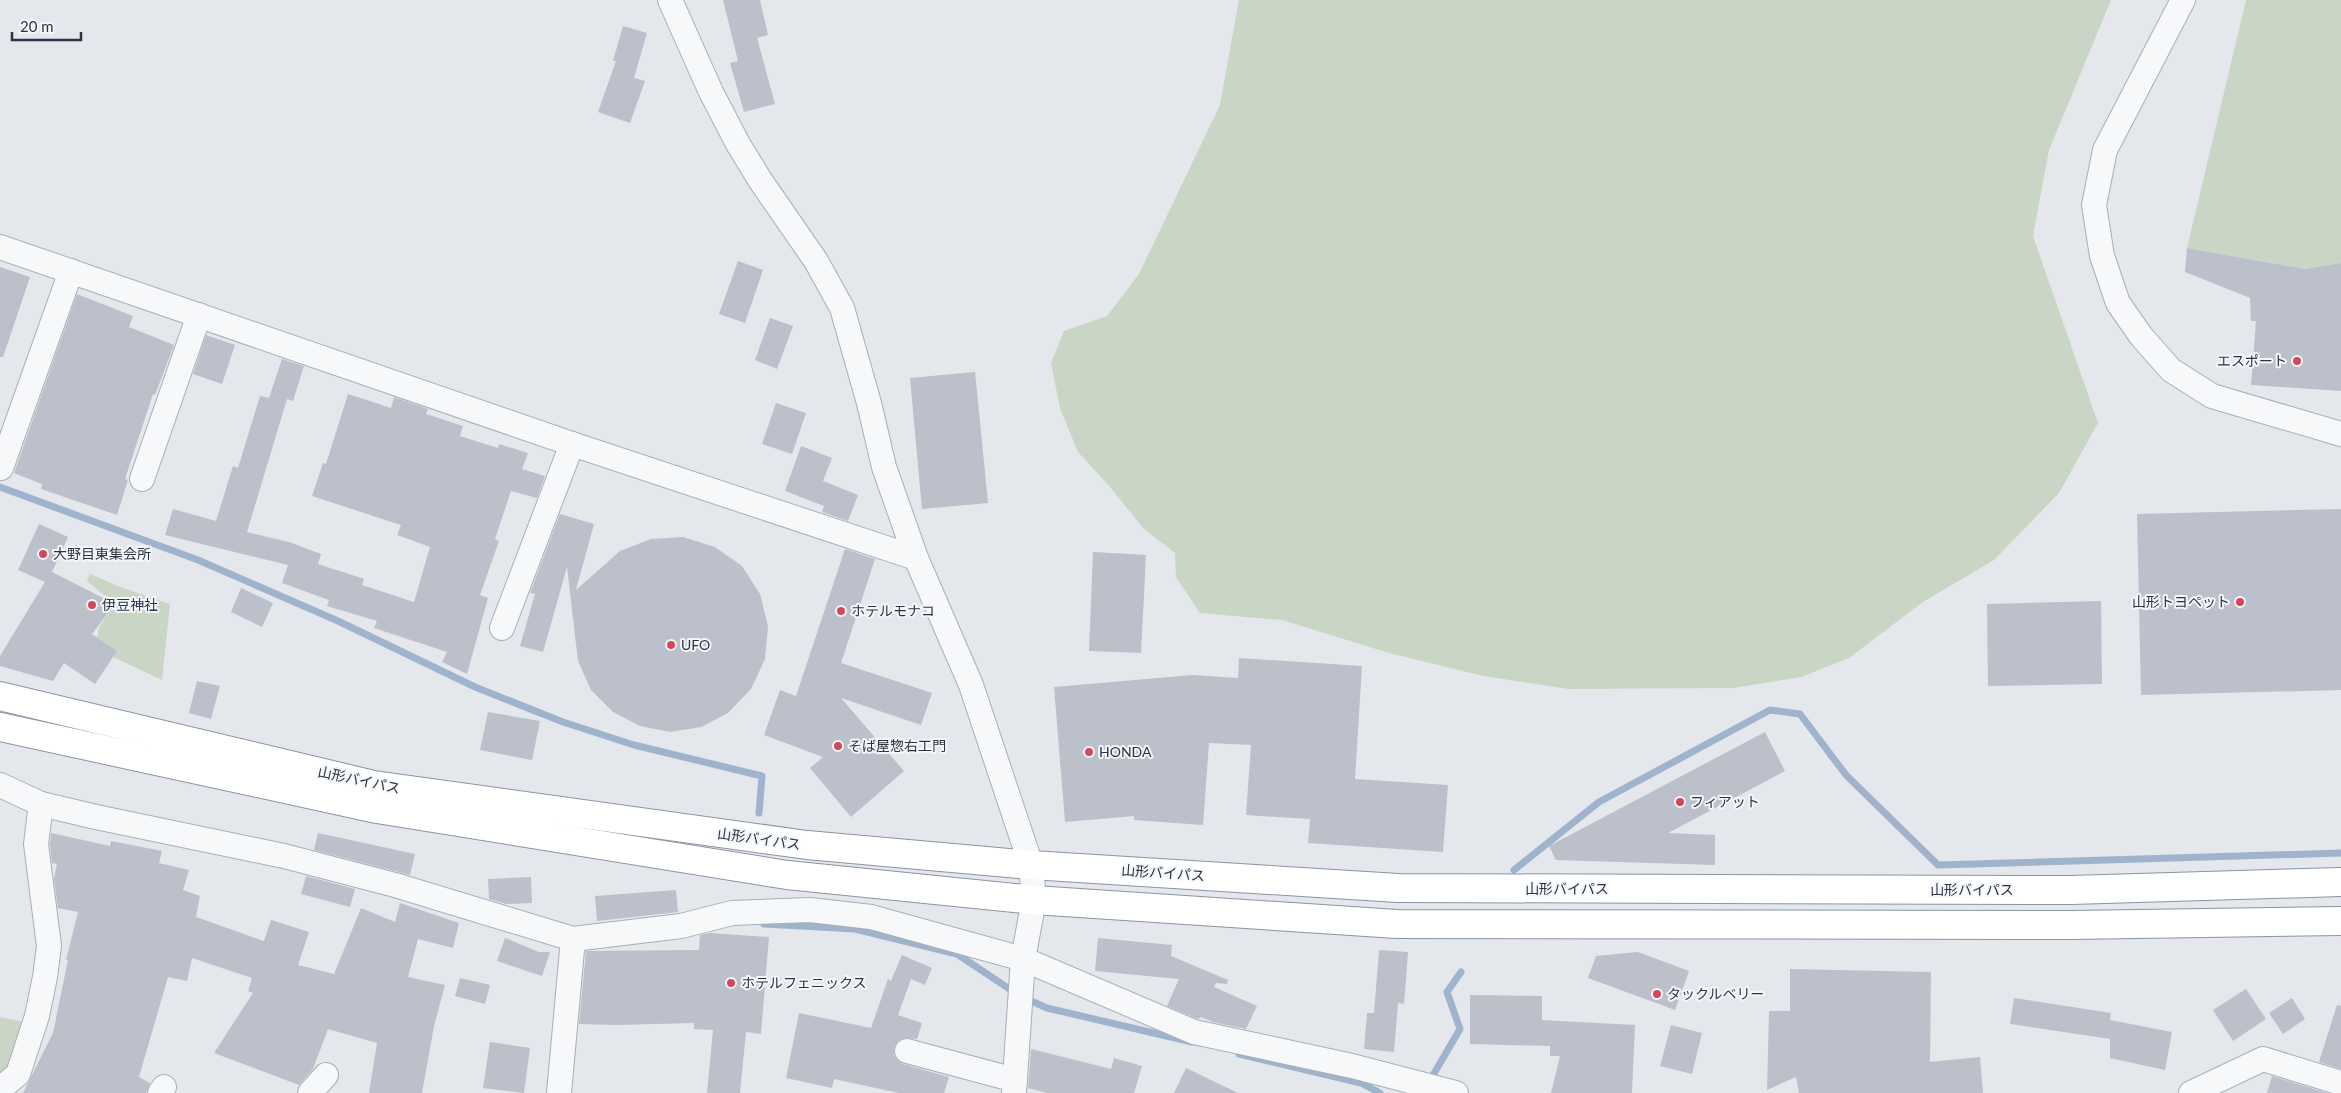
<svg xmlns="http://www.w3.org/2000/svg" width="2341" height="1093" viewBox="0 0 2341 1093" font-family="Lato,'Noto Sans JP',sans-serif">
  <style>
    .green { fill: #c9d6c5 }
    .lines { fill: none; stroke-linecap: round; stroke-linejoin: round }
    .stream { stroke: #9fb4cc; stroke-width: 7 }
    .building { fill: #bbc0ca }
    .minor-casing { stroke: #a9aeb7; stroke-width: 26 }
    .highway-casing { stroke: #8b94a3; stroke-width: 30 }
    .minor { stroke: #f7f8fa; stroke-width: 24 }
    .highway { stroke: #fff; stroke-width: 28 }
    .poi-dot { fill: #d1495b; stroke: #f4f6f9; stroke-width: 2 }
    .labels { text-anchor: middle; stroke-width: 4; stroke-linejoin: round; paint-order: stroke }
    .poi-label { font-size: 14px; fill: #2b3445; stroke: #f4f6f9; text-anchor: start }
    .street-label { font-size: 14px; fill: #2b3445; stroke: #f4f6f9 }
  </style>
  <rect width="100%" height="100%" fill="#e4e7ec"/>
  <!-- green -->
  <g class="green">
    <path d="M1239,0H2111L2049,150L2033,236L2098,423L2059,493L1994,560L1923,602L1849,658L1801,677L1733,688L1569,689L1483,676L1389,653L1282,620L1200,613L1176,577L1175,553L1143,528L1110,487L1078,452L1060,408L1051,363L1064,331L1107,316L1139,274L1220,105Z"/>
    <path d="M2246,0H2341V263L2305,269L2187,248Z"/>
    <path d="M90,574L123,588L170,604L162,680L96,649L99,627L115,604L87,581Z"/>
    <path d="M0,1017L34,1024L0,1089Z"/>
  </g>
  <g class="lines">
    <!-- stream -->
    <g class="stream">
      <path d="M0,487L198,560L338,621L475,687L563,722L634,745L762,776L759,813"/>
      <path d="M1514,870L1599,802L1770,710L1800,714L1846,775L1938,865L2341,853"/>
      <path d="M764,924L855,929L957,954L1020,996L1047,1008L1192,1042"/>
      <path d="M1239,1054L1361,1083L1380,1093"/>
      <path d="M1429,1082L1460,1029L1447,992L1461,972"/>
    </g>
  </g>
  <!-- building -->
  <g class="building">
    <path d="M723,0H760L768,35L757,38L775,104L744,112L730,63L738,61Z"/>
    <path d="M623,26L647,33L634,78L645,81L630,123L598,112L616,61H613Z"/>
    <path d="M2187,248L2305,269L2341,263V391L2251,385L2256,321H2251L2250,298L2185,272Z"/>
    <path d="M738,261L763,270L745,323L719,314Z"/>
    <path d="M0,267L30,277L3,357H0Z"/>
    <path d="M77,294L133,316L129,327L174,345L155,395L153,394L125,479L128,480L117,515L41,489L42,484L14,473Z"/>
    <path d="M770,318L793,326L777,369L755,360Z"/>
    <path d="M206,335L235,345L222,384L193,374Z"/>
    <path d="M282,359L304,366L293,401L287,399L247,532L289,542L321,554L318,564L364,579L362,585L414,602L430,547L397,535L401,525L312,496L323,463L326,464L348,394L391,408L394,397L428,409L426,414L463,426L460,436L498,448L499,444L528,453L522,469L545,476L537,498L511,491L495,539L499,541L480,595L488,598L467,674L442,662L447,652L374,628L377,621L327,606L329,600L282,583L288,565L165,535L173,509L216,521L233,466L238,468L260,396L269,398Z"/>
    <path d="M975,372L988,503L922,509L910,378Z"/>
    <path d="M776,403L806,413L792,454L762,444Z"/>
    <path d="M801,446L832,458L823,481L858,495L848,521L822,512L824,506L785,491Z"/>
    <path d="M2341,509V690L2141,695L2137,514Z"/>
    <path d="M560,514L594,524L576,590L620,551L651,539L683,537L715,547L742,566L760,594L768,626L765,659L751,689L728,713L701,727L670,732L640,726L613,712L591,690L578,661L567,567L543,652L520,646L535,594L530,593Z"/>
    <path d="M39,524L68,537L52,572L115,604L92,634L117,651L95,684L64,663L53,681L0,666V656L45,582L18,570Z"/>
    <path d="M845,549L875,559L841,663L932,693L921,725L841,698L904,771L851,817L810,768L823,757L764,735L780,690L796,696Z"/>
    <path d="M1093,552L1146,555L1141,653L1089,651Z"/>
    <path d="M241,588L273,603L262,627L231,612Z"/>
    <path d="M2101,601L2102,684L1988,686L1987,604Z"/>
    <path d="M1239,658L1362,666L1355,779L1448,785L1443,852L1308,843L1310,819L1246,815L1251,745L1209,743L1203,825L1134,820V816L1065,822L1054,687L1193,675L1238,678Z"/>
    <path d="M197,681L220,686L211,719L189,713Z"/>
    <path d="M488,712L540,721L532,760L480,750Z"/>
    <path d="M1765,732L1785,771L1668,833L1715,835V865L1556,860L1549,846Z"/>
    <path d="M51,833L110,846L111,841L162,851L159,863L189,870L183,890L200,896L196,917L264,941L271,920L309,932L298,965L334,974L361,908L395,922L400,903L459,923L453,948L418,939L408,977L445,985L434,1026L422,1093H369L377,1043L328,1029L313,1069L299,1085L214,1053L253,993L248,991L252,978L192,958L187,981L168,977L139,1077L150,1083L146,1093H23L53,1033L68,960H66L78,912L58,908L54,878L57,864L52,863L50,844Z"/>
    <path d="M318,833L415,854L410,875L314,850Z"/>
    <path d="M306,876L355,889L350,907L301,894Z"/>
    <path d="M531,877L532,903L506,904L489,899L488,879Z"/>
    <path d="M676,890L678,912L597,921L595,896Z"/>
    <path d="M710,933L769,937L761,1034L746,1032L740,1093H707L713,1030L694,1029V1023L616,1025L579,1024L586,951L699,950L700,935Z"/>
    <path d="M505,938L539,952H550L542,976L497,961Z"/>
    <path d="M1098,938L1172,945L1171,956L1228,980L1227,984L1216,983L1214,987L1257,1006L1246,1029L1213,1022L1201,1017L1198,1019L1167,1006L1179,979L1095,971Z"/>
    <path d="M1379,950L1408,952L1404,1004L1398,1003L1394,1052L1364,1049L1367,1013H1374Z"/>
    <path d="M1638,952L1689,971L1675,1010L1588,978L1596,956Z"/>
    <path d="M902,955L932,968L925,985L911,979L898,1015L922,1023L917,1039L904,1038L898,1041L894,1047V1055L898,1061L903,1064L949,1077L944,1093H899L834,1079L832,1088L786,1078L799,1013L871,1028L888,979L891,981Z"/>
    <path d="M1790,969L1931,972L1930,1062L1980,1057L1983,1093H1799L1796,1077L1767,1090L1769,1011H1790Z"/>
    <path d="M460,978L490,985L485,1004L455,996Z"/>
    <path d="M2246,989L2266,1019L2233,1041L2213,1010Z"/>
    <path d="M1470,995L1542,996V1020L1635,1025L1632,1093H1551L1560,1056H1550V1046L1470,1044Z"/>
    <path d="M2014,998L2111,1013L2110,1020L2172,1032L2165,1070L2110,1058V1039L2010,1024Z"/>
    <path d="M2292,998L2305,1019L2283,1034L2269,1013Z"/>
    <path d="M2337,1005L2341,1006V1069L2319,1062Z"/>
    <path d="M1671,1025L1702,1033L1692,1074L1660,1066Z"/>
    <path d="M490,1042L530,1048L524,1093L483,1088Z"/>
    <path d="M1031,1049L1111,1069L1114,1058L1142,1066L1134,1093H1047L1028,1088Z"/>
    <path d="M1186,1068L1238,1093H1174Z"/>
    <path d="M2272,1076L2327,1093H2267Z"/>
  </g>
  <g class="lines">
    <defs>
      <g id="minor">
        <path d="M2183,0L2105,150L2094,205L2102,256L2118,303L2141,336L2171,370L2212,396L2341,434"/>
        <path d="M0,247L572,444L916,558"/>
        <path d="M1,468L71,271"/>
        <path d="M142,479L199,315"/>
        <path d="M502,628L572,444"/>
        <path d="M0,785L41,804L96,817L284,856L395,885L573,939"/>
        <path d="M907,1051L1015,1080"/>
        <path d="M0,1089L18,1074L37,1016L45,977L49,946L36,844L41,804"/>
        <path d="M160,1093L164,1087"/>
        <path d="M310,1093L326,1075"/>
        <path d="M559,1093L573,939L681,926L732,913L810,910L871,917L1023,959L1034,900L1031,865L971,685L916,558L884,467L869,403L842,308L816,261L760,180L738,144L711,92L670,0"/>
        <path d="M1014,1093L1023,959L1194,1032L1352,1066L1456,1093"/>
        <path d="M2191,1093L2263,1059L2341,1083"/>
      </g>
      <g id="highway">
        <path d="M0,696L374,785L807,845L1031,865L1398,888L2071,890L2341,882"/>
        <path d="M0,727L377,809L787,875L1034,900L1397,924L2070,925L2341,921"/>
      </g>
    </defs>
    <!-- minor casing -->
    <use href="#minor" class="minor-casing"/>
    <!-- highway casing -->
    <use href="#highway" class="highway-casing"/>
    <!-- minor -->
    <use href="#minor" class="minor"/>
    <!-- highway -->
    <use href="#highway" class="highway"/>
  </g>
  <!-- markers -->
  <g class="poi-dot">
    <circle cx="2297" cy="361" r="5"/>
    <circle cx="43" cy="554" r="5"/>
    <circle cx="2240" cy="602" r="5"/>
    <circle cx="92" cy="605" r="5"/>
    <circle cx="841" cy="611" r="5"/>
    <circle cx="671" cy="645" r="5"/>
    <circle cx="838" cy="746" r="5"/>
    <circle cx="1089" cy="752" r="5"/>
    <circle cx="1680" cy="802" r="5"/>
    <circle cx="731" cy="983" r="5"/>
    <circle cx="1657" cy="994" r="5"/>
  </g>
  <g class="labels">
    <!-- poi labels -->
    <g class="poi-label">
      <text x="2287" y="366" text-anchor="end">エスポート</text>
      <text x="53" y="559">大野目東集会所</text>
      <text x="2230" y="607" text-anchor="end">山形トヨペット</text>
      <text x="102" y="610">伊豆神社</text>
      <text x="851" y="616">ホテルモナコ</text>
      <text x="681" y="650">UFO</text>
      <text x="848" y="751">そば屋惣右工門</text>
      <text x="1099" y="757">HONDA</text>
      <text x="1690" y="807">フィアット</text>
      <text x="741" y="988">ホテルフェニックス</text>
      <text x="1667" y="999">タックルベリー</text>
    </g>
    <!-- street labels -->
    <g class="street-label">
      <text transform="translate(359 780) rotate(12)" y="5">山形バイパス</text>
      <text transform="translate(759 839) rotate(8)" y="5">山形バイパス</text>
      <text transform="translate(1163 873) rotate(4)" y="5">山形バイパス</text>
      <text x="1567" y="894">山形バイパス</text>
      <text x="1972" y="895">山形バイパス</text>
    </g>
  </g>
  <!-- scale -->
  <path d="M12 32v8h69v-8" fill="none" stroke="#2b3445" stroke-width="2.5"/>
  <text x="20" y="32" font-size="15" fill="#2b3445" stroke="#f4f6f9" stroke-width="4" paint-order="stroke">20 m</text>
</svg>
